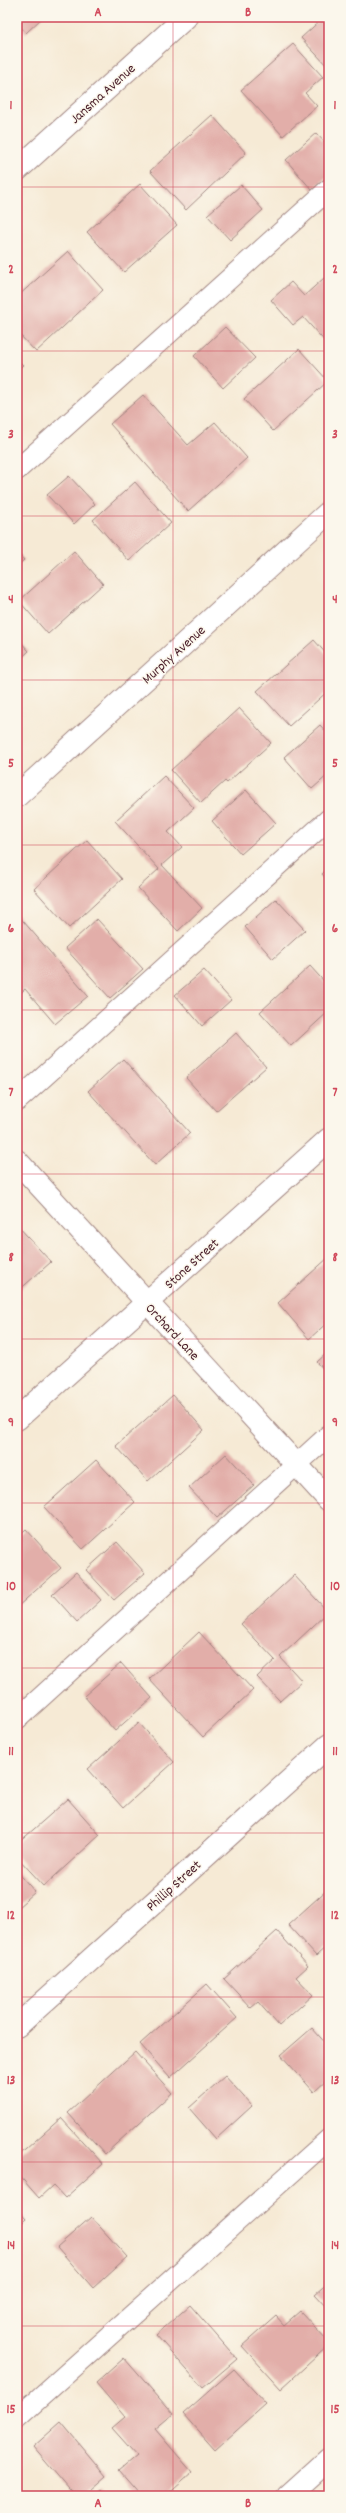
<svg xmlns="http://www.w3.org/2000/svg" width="346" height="2513" viewBox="0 0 346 2513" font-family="Dekko,sans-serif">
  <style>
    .building { fill: #e2aea9 }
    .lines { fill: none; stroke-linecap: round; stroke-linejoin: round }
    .lane-casing { stroke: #a08480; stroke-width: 22 }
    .street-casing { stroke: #a08480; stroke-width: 24 }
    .secondary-casing { stroke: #a08480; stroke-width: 24 }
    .lane { stroke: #fff; stroke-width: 20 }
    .street { stroke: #fff; stroke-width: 22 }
    .secondary { stroke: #fff; stroke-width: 22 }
    .grid { fill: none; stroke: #d1495b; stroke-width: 1; stroke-opacity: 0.55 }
    .labels { text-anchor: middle; stroke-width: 3; stroke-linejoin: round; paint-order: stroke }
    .street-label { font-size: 14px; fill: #4a1f2b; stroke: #fbf7ec }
    .neatline { fill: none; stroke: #d1495b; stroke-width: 1.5 }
    .grid-label { font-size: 13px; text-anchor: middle; font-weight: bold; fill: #d1495b }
  </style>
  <rect width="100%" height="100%" fill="#fbf7ec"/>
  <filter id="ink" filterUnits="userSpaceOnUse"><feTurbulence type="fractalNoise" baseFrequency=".025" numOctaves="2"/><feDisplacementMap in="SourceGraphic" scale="8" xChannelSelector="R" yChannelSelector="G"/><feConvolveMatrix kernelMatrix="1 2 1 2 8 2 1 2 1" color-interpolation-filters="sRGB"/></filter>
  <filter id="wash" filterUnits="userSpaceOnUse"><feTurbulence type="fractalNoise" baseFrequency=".012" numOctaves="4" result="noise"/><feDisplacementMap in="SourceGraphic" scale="16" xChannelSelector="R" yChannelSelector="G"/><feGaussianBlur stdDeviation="0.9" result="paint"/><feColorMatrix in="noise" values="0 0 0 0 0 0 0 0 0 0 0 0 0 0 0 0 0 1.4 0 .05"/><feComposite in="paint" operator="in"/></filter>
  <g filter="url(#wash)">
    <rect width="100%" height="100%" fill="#f6ead5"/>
    <g id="blocks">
      <!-- building -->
      <g class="building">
        <path d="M17,17H43L26,33L17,23Z"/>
        <path d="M324,17H329V68L301,38Z"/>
        <path d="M293,44L323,77L305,93L317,106L283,136L241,90Z"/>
        <path d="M212,115L246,153L186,210L150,171Z"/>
        <path d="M316,133L329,147V175L312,190L286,160Z"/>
        <path d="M140,184L177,225L124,272L87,232Z"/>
        <path d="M241,185L263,210L230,240L207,215Z"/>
        <path d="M68,251L103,290L36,352L17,332V297Z"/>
        <path d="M324,278L329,284V346L303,317L293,325L271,300L291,282L304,296Z"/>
        <path d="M225,327L255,358L223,388L194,356Z"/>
        <path d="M299,349L328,381L273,431L244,399Z"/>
        <path d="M17,359L23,365L17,370Z"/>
        <path d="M143,395L188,445L215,422L247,458L188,511L110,424Z"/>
        <path d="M69,476L95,504L74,524L47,495Z"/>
        <path d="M135,482L171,523L129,561L93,520Z"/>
        <path d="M74,551L103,584L48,634L19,601Z"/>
        <path d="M17,552L24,560L17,566Z"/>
        <path d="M17,638L29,651L17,662Z"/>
        <path d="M314,640L329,657V690L289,726L257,691Z"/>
        <path d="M239,708L271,743L227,783L225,781L201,803L171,770Z"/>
        <path d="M320,725L329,735V774L312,789L284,757Z"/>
        <path d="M164,776L194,808L168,832L182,847L162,865L202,908L178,931L138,888L159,869L115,821Z"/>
        <path d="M246,790L276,823L241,854L212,821Z"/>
        <path d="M87,840L122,879L69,928L34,889Z"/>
        <path d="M329,867V882L322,874Z"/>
        <path d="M276,899L305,930L273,959L245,927Z"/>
        <path d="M17,914L88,996L55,1024L25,989L17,996Z"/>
        <path d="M97,919L143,969L110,998L65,948Z"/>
        <path d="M310,966L329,987V1011L291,1046L260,1012Z"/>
        <path d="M204,970L231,1000L202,1026L175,995Z"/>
        <path d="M236,1033L266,1067L216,1111L186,1078Z"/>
        <path d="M123,1059L190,1133L155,1165L88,1091Z"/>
        <path d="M17,1225L51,1262L17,1292Z"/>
        <path d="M329,1257V1321L309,1339L278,1303Z"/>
        <path d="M329,1351V1375L317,1362Z"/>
        <path d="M173,1395L204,1430L148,1481L116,1446Z"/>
        <path d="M226,1454L254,1485L217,1518L189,1488Z"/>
        <path d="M96,1460L135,1502L83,1549L44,1507Z"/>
        <path d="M26,1529L61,1568L17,1607V1537Z"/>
        <path d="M117,1542L145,1573L114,1600L86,1570Z"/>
        <path d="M76,1572L101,1600L77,1622L52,1594Z"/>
        <path d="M294,1575L328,1612L280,1657L302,1681L280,1701L257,1677L275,1660L241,1624Z"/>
        <path d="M199,1632L253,1690L203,1737L149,1679Z"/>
        <path d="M121,1663L152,1698L115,1731L84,1696Z"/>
        <path d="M17,1691L24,1700L17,1706Z"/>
        <path d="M139,1723L174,1762L123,1808L88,1769Z"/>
        <path d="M68,1799L100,1835L44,1886L17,1857V1844Z"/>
        <path d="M17,1871L35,1892L17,1908Z"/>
        <path d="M329,1888V1944L316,1956L288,1925Z"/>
        <path d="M277,1931L308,1966L296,1977L313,1995L279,2026L258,2002L251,2008L224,1979Z"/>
        <path d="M207,1984L237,2018L170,2078L140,2044Z"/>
        <path d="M312,2028L329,2047V2078L314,2092L281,2055Z"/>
        <path d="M135,2052L172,2093L105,2154L68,2113Z"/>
        <path d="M225,2076L252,2106L216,2139L189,2108Z"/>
        <path d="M61,2118L103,2164L65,2198L53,2185L39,2198L17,2173V2157Z"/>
        <path d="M17,2209L26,2219L17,2227Z"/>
        <path d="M91,2217L127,2257L93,2288L57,2247Z"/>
        <path d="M329,2282V2309L315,2294Z"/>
        <path d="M190,2305L237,2359L203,2388L156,2335Z"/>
        <path d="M300,2311L329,2342V2345L281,2389L242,2346L276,2316L284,2325Z"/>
        <path d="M124,2358L173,2414L155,2429L192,2472L165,2496H141L119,2471L137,2456L112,2428L125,2417L96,2383Z"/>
        <path d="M234,2369L266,2404L215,2450L183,2414Z"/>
        <path d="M61,2422L106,2476L83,2496H75L33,2447Z"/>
        <path d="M101,2489L107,2496H93Z"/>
      </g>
    </g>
  </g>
  <g filter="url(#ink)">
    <use href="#blocks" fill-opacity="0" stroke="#a08480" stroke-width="1"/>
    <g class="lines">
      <defs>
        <g id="lane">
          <path d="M17,470L329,189"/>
          <path d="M17,1101L329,819"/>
          <path d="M17,1719L329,1435"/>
          <path d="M17,2418L329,2139"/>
        </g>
        <g id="street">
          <path d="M17,170L186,17"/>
          <path d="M17,796L329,512"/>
          <path d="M17,1419L329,1139"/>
          <path d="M17,2026L329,1745"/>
          <path d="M288,2496L329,2459"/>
        </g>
        <path id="secondary" d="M17,1161L329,1500"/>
      </defs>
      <!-- lane casing -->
      <use href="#lane" class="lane-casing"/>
      <!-- street casing -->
      <use href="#street" class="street-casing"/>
      <!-- secondary casing -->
      <use href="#secondary" class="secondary-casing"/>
      <!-- lane -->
      <use href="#lane" class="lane"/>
      <!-- street -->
      <use href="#street" class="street"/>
      <!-- secondary -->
      <use href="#secondary" class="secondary"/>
    </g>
  </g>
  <!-- grid -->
  <path class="grid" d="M173,17V2496M17,187H329M17,351H329M17,516H329M17,680H329M17,845H329M17,1010H329M17,1174H329M17,1339H329M17,1503H329M17,1668H329M17,1833H329M17,1997H329M17,2162H329M17,2326H329"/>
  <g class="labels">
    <!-- street labels -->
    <g class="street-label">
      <text transform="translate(102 93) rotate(-42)" y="5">Jansma Avenue</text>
      <text transform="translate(173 654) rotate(-42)" y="5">Murphy Avenue</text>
      <text transform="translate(191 1263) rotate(-42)" y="5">Stone Street</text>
      <text transform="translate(173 1331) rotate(47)" y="5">Orchard Lane</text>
      <text transform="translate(173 1885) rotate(-42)" y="5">Phillip Street</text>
    </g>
  </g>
  <!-- margin -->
  <rect width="346" height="2513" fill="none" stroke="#fbf7ec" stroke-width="44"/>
  <rect x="22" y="22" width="302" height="2469" class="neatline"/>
  <g class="grid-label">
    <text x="98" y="16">A</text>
    <text x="248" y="16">B</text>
    <text x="11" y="109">1</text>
    <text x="335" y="109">1</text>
    <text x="11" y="273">2</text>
    <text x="335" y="273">2</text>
    <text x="11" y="438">3</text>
    <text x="335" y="438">3</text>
    <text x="11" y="603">4</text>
    <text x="335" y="603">4</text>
    <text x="11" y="767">5</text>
    <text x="335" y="767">5</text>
    <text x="11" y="932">6</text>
    <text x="335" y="932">6</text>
    <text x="11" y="1096">7</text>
    <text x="335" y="1096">7</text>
    <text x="11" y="1261">8</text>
    <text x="335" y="1261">8</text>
    <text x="11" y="1426">9</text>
    <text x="335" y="1426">9</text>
    <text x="11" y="1590">10</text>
    <text x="335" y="1590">10</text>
    <text x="11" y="1755">11</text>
    <text x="335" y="1755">11</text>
    <text x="11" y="1919">12</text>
    <text x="335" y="1919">12</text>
    <text x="11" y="2084">13</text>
    <text x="335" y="2084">13</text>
    <text x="11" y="2249">14</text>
    <text x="335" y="2249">14</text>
    <text x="11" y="2413">15</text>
    <text x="335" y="2413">15</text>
    <text x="98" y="2507">A</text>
    <text x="248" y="2507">B</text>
  </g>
</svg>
